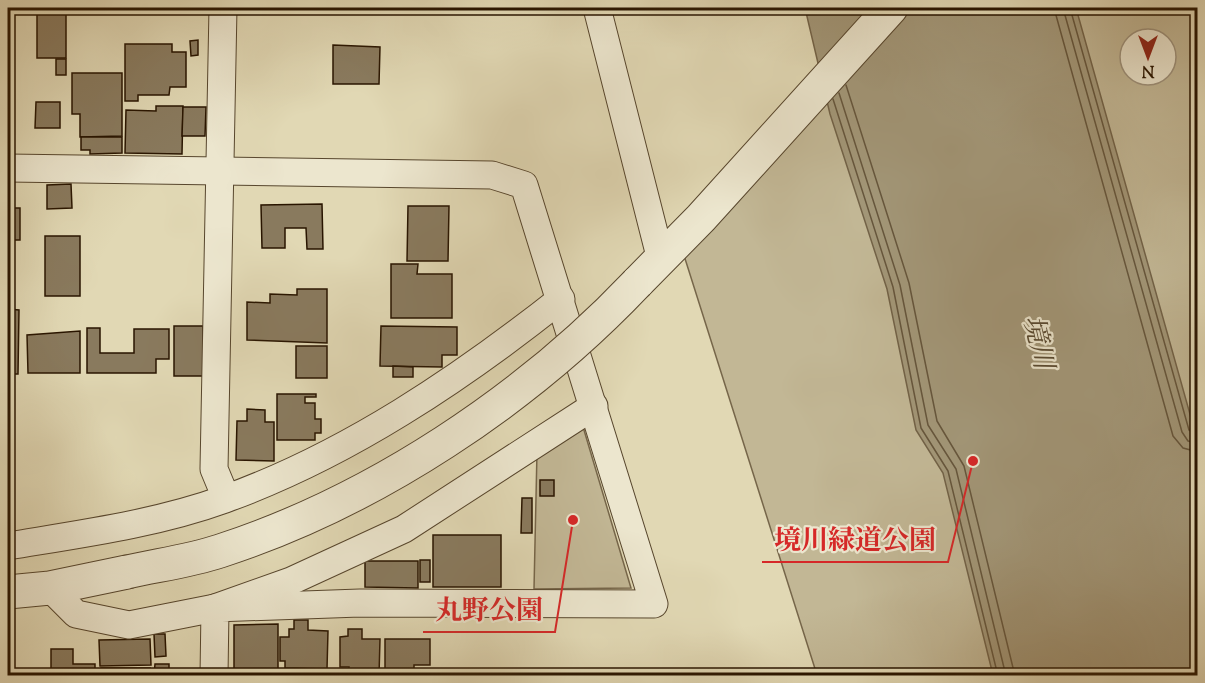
<svg xmlns="http://www.w3.org/2000/svg" width="1205" height="683" viewBox="0 0 1205 683" font-family="'Sorts Mill Goudy','Noto Serif JP',serif">
  <style>
    .green { fill: #c2b795; stroke: #76664a; stroke-width: 1.5; fill-rule: evenodd }
    .water { fill: #a29677; stroke: #726247; stroke-width: 1.5 }
    .lines { fill: none; stroke-linecap: round; stroke-linejoin: round }
    .shore { stroke: #66563c; stroke-width: 1.5 }
    .building { fill: #897a5e; stroke: #291500; stroke-width: 1.5 }
    .minor-casing { stroke: #57462d; stroke-width: 29 }
    .tertiary-casing { stroke: #57462d; stroke-width: 35 }
    .minor { stroke: #ece6ce; stroke-width: 27 }
    .tertiary { stroke: #ece6ce; stroke-width: 33 }
    .tertiary-bridge-casing { stroke: #57462d; stroke-width: 35; stroke-linecap: butt }
    .tertiary-bridge { stroke: #ece6ce; stroke-width: 33 }
    .labels { text-anchor: middle; stroke-width: 4.5; stroke-linejoin: round; paint-order: stroke }
    .water-label { font-size: 27px; font-style: italic; fill: #594930; stroke: #ece6ce }
    .leader { fill: none; stroke: #d62828; stroke-width: 2 }
    .callout-dot { fill: #d62828; stroke: #ece6ce; stroke-width: 2 }
    .callout-label { font-size: 27px; text-anchor: middle; font-weight: bold; fill: #d62828; stroke: #ece6ce; stroke-width: 4.5; stroke-linejoin: round; paint-order: stroke }
  </style>
  <rect width="100%" height="100%" fill="#e1d8b4"/>
  <filter id="stains"><feTurbulence type="fractalNoise" baseFrequency=".00333" numOctaves="4"/><feColorMatrix values="0 0 0 0 .2 0 0 0 0 .09 0 0 0 0 .02 0 0 0 .5 -.17"/></filter>
  <radialGradient id="worn" r=".72"><stop offset=".6" stop-color="#630" stop-opacity="0"/><stop offset="1" stop-color="#630" stop-opacity=".3"/></radialGradient>
  <!-- green -->
  <g class="green">
    <path d="M935,8H1197V675H817L681,246L818,101ZM1130,39H1166V75H1130Z"/>
    <path d="M581,420L631,588L534,589L537,452Z"/>
  </g>
  <!-- water -->
  <path class="water" d="M805,8H1076L1197,439V675H993L943,473L916,430L887,289L830,114Z"/>
  <g class="lines">
    <!-- shore -->
    <g class="shore">
      <path d="M1054,8L1173,436L1183,448L1198,452"/>
      <path d="M1063,8L1182,432L1188,441L1198,443"/>
      <path d="M1070,8L1189,430L1198,435"/>
      <path d="M846,85L909,283L937,421L964,466L1015,676"/>
      <path d="M839,93L900,285L928,425L956,469L1006,676"/>
      <path d="M833,99L893,287L921,428L948,471L998,676"/>
    </g>
  </g>
  <!-- building -->
  <g class="building">
    <rect x="37" y="8" width="29" height="50"/>
    <path d="M337,8H379V10L337,9Z"/>
    <path d="M198,40V55L191,56L190,41Z"/>
    <path d="M125,44H172V52H186V87H170L169,95H138V101H125Z"/>
    <path d="M333,45L380,47L379,84H333Z"/>
    <rect x="56" y="59" width="10" height="16"/>
    <path d="M72,73H122V136L80,137V114H72Z"/>
    <path d="M36,102H60V128H35Z"/>
    <path d="M156,106H183L182,154L125,153L126,110L156,111Z"/>
    <path d="M183,107H206L205,136H182Z"/>
    <path d="M81,137H122V153L90,154V150H81Z"/>
    <path d="M71,184L72,208L47,209V185Z"/>
    <path d="M322,204L323,249H307L306,228H285V248H262L261,205Z"/>
    <path d="M408,206H449L448,261H407Z"/>
    <rect x="8" y="208" width="12" height="32"/>
    <rect x="45" y="236" width="35" height="60"/>
    <path d="M391,264H418L417,274H452V318H391Z"/>
    <path d="M297,289H327V343L247,340V302L270,303V294L297,295Z"/>
    <path d="M8,309L19,310L18,374H8Z"/>
    <rect x="174" y="326" width="29" height="50"/>
    <path d="M381,326L457,327V355H442V367L380,366Z"/>
    <path d="M87,328H100V353H134V329H169V359H156V373H87Z"/>
    <path d="M80,331V373H28L27,335Z"/>
    <rect x="296" y="346" width="31" height="32"/>
    <path d="M393,366L413,367V377H393Z"/>
    <path d="M277,394H316V397H305V403H315V419H321V433H315V440H277Z"/>
    <path d="M247,409L265,410V422H274V461L236,460L237,421H247Z"/>
    <rect x="540" y="480" width="14" height="16"/>
    <path d="M522,498H532V533H521Z"/>
    <rect x="433" y="535" width="68" height="52"/>
    <rect x="420" y="560" width="10" height="22"/>
    <path d="M365,561H418V588L365,587Z"/>
    <path d="M294,620H308V630L328,631L327,669L285,668V661H280V637H289V629H294Z"/>
    <path d="M278,624V672H234V625Z"/>
    <path d="M348,629H362V639H380L379,675H349V667H340V637L348,636Z"/>
    <path d="M154,634H165L166,656L155,657Z"/>
    <path d="M150,639L151,665L100,666L99,640Z"/>
    <path d="M385,639H430V665H414V676H385Z"/>
    <path d="M51,649H73V664H95V676H51Z"/>
    <path d="M155,664H169V671L198,670V676H154Z"/>
    <rect x="101" y="668" width="49" height="8"/>
  </g>
  <g class="lines">
    <defs>
      <g id="minor">
        <path d="M223,8L214,469L226,498"/>
        <path d="M597,8L661,260"/>
        <path d="M8,168L492,175L524,185L654,604L360,603L215,608L214,676"/>
        <path d="M8,546C80,534 156,524 225,499C347,455 460,379 561,299"/>
        <path d="M50,588L76,614L129,625L215,608L291,581L404,529L594,406"/>
      </g>
      <g id="tertiary">
        <path d="M637,283L701,218L891,8"/>
        <path d="M8,592L50,588L127,572"/>
      </g>
    </defs>
    <!-- minor casing -->
    <use href="#minor" class="minor-casing"/>
    <!-- tertiary casing -->
    <use href="#tertiary" class="tertiary-casing"/>
    <!-- minor -->
    <use href="#minor" class="minor"/>
    <!-- tertiary -->
    <use href="#tertiary" class="tertiary"/>
    <defs>
      <path id="tertiary-bridge" d="M127,572C158,565 190,561 220,551C374,501 526,400 637,283"/>
    </defs>
    <!-- tertiary-bridge casing -->
    <use href="#tertiary-bridge" class="tertiary-bridge-casing"/>
    <!-- tertiary-bridge -->
    <use href="#tertiary-bridge" class="tertiary-bridge"/>
  </g>
  <g class="labels">
    <!-- water labels -->
    <g class="water-label">
      <text transform="translate(1039 342) rotate(77)" y="9">境川</text>
    </g>
  </g>
  <!-- callouts -->
  <path class="leader" d="M973 461L948 562H762M573 520L555 632H423"/>
  <g class="callout-dot">
    <circle cx="973" cy="461" r="6"/>
    <circle cx="573" cy="520" r="6"/>
  </g>
  <g class="callout-label">
    <text x="855" y="549">境川緑道公園</text>
    <text x="489" y="619">丸野公園</text>
  </g>
  <!-- margin -->
  <rect width="1205" height="683" fill="none" stroke="#e1d8b4" stroke-width="30"/>
  <rect x="9" y="9" width="1187" height="665" fill="none" stroke="#291500" stroke-width="3"/>
  <rect x="15" y="15" width="1175" height="653" fill="none" stroke="#291500" stroke-width="1.5"/>
  <!-- north arrow -->
  <g transform="translate(1148 57) rotate(180)"><circle r="28" fill="#ece6ce" stroke="#9e927c" stroke-width="1.5"/>
  <path d="M0-4.5L10 22L0 15L-10 22Z" fill="#8f2418"/>
  <text y="-9" font-size="16" font-weight="bold" text-anchor="middle" fill="#291500">N</text>
  </g>
  <rect width="100%" height="100%" filter="url(#stains)"/>
  <rect width="100%" height="100%" fill="url(#worn)"/>
</svg>
